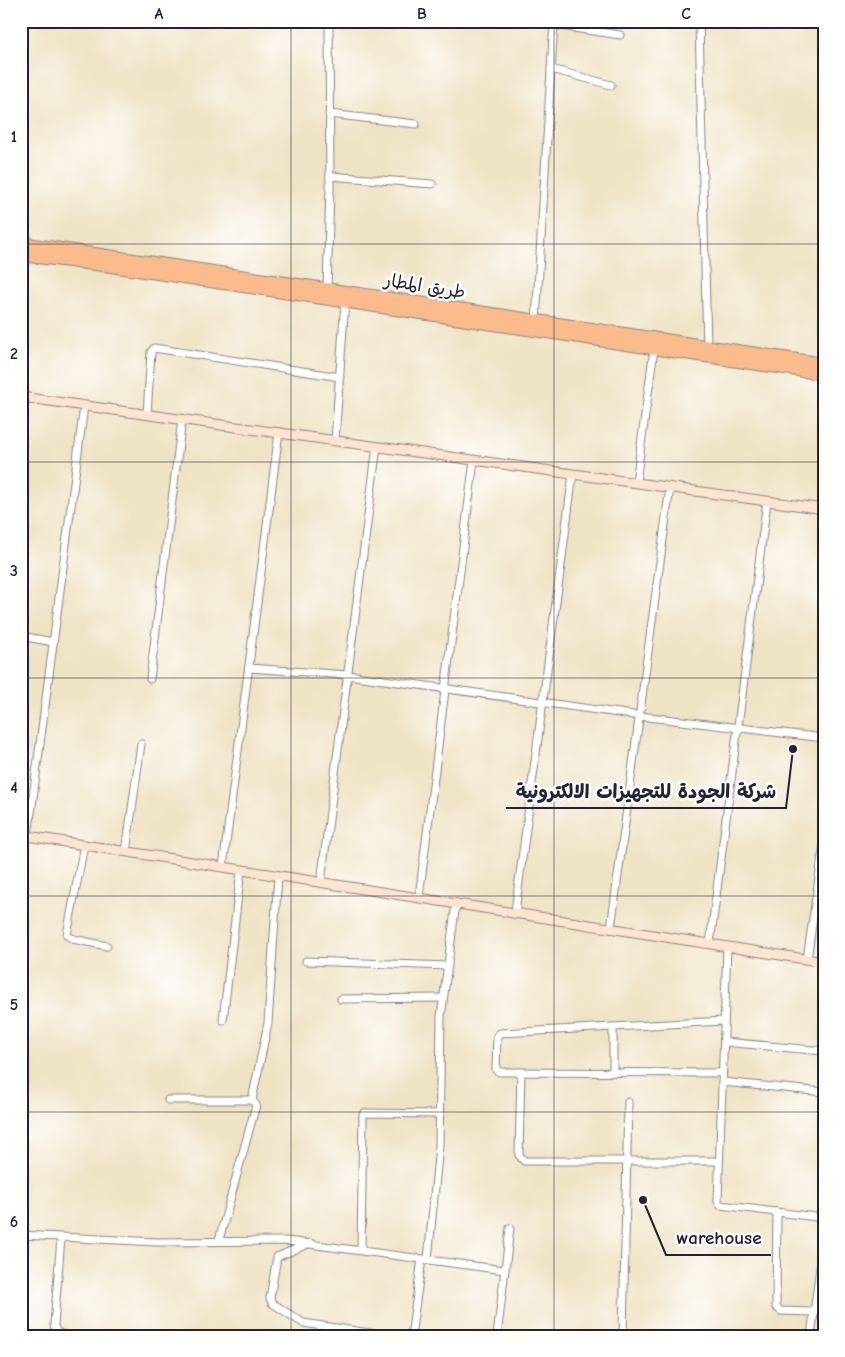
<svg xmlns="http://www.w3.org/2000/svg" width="845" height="1357" viewBox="0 0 845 1357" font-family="'Comic Neue','Playpen Sans Arabic',sans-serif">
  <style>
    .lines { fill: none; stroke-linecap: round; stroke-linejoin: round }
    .street-casing { stroke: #888280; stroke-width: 9 }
    .secondary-casing { stroke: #888280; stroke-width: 11 }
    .highway-casing { stroke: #888280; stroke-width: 14 }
    .street { stroke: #fff; stroke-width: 7 }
    .secondary { stroke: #fde4d1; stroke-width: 9 }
    .highway { stroke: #fabb8c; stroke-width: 12 }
    .grid { fill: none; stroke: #22223b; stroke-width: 1; stroke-opacity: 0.55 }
    .labels { text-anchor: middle; stroke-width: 5; stroke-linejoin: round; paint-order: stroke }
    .street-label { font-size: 18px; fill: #22223b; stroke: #fff }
    .leader { fill: none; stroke: #22223b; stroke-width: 2 }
    .callout-dot { fill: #22223b; stroke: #fff; stroke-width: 2 }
    .callout-label { font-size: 19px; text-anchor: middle; font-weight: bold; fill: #22223b; stroke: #fff; stroke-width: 5; stroke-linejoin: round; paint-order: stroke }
    .neatline { fill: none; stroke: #22223b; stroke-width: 2 }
    .grid-label { font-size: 16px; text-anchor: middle; font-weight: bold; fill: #22223b }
  </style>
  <rect width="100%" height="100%" fill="#fff"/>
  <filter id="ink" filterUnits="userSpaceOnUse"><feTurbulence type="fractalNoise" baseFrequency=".02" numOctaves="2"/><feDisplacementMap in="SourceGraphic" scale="10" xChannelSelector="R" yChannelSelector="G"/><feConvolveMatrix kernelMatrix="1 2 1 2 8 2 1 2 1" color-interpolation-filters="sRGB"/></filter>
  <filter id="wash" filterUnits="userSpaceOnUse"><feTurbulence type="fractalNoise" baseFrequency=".0096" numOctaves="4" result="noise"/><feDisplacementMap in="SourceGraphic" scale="20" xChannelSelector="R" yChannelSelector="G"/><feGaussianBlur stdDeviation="1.12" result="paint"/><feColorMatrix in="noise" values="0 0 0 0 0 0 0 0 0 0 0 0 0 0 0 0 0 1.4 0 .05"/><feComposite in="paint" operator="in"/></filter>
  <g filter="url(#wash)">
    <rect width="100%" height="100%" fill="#efe3c5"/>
  </g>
  <g filter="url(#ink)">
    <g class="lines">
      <defs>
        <g id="street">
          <path d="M528,21L620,35"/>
          <path d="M699,21L707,347"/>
          <path d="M551,69L611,85"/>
          <path d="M329,114L416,124"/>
          <path d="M330,176L432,184"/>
          <path d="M327,289L330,189L329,21"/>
          <path d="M536,321L554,21"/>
          <path d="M147,414L151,352L154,348L340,377"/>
          <path d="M335,440L345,301"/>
          <path d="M636,482L654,349"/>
          <path d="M21,636L53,642"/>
          <path d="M249,668L348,675L640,716L824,738"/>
          <path d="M150,679L182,419"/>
          <path d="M28,836L84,406"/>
          <path d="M84,845L67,935L73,939L107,946"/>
          <path d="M126,852L141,744"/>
          <path d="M223,867L279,432"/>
          <path d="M321,882L377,446"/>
          <path d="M419,897L474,460"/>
          <path d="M515,912L573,474"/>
          <path d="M611,928L670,487"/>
          <path d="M710,943L767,501"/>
          <path d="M727,946L718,1202L720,1205L824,1218"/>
          <path d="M807,959L824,844"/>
          <path d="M306,961L448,966"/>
          <path d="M341,999L443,998"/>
          <path d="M223,1020L241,870"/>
          <path d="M613,1027V1072"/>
          <path d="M724,1042L824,1051"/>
          <path d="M521,1072L519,1155L524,1161H719"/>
          <path d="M722,1073L500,1072L496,1070L497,1036L500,1033L724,1021"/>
          <path d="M722,1082L824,1092"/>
          <path d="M168,1100H252L268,1023L278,876"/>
          <path d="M777,1212L776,1307L781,1311L814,1312"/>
          <path d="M21,1235L157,1242L287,1241L504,1270"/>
          <path d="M61,1238L54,1325L56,1332L67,1336"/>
          <path d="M219,1240L256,1105L252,1100"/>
          <path d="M310,1243L277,1257L270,1298L272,1303L303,1323L389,1336"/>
          <path d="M361,1250L363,1115L364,1113L440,1114"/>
          <path d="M428,1259L439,1146L441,1017L456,903"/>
          <path d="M411,1336L422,1259"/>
          <path d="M497,1336L510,1228"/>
          <path d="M623,1336L628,1102"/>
          <path d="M811,1336L824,1237"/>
        </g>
        <g id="secondary">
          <path d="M21,397L824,509"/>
          <path d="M21,835L824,962"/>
        </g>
        <g id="highway">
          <path d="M21,243L824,364"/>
          <path d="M21,255L111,266L824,374"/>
        </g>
      </defs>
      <!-- street casing -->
      <use href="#street" class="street-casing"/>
      <!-- secondary casing -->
      <use href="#secondary" class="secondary-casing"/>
      <!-- highway casing -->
      <use href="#highway" class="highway-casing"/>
      <!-- street -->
      <use href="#street" class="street"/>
      <!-- secondary -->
      <use href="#secondary" class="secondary"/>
      <!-- highway -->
      <use href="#highway" class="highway"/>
    </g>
  </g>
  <!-- grid -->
  <path class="grid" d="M291,21V1336M554,21V1336M21,244H824M21,462H824M21,678H824M21,896H824M21,1112H824"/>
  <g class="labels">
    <!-- street labels -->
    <g class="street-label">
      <text transform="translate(425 286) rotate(9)" y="6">طريق المطار</text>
    </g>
  </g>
  <!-- callouts -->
  <path class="leader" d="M793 749L786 808H506M643 1200L666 1255H771"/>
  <g class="callout-dot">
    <circle cx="793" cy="749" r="5"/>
    <circle cx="643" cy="1200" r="5"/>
  </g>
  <g class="callout-label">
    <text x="646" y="798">شركة الجودة للتجهيزات الالكترونية</text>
    <text x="719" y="1244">warehouse</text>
  </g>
  <!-- margin -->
  <rect width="845" height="1357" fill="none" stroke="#fff" stroke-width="55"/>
  <rect x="28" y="28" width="790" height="1302" class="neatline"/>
  <g class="grid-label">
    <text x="159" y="19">A</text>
    <text x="422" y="19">B</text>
    <text x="686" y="19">C</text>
    <text x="14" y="142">1</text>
    <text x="14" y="359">2</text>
    <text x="14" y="576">3</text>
    <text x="14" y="793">4</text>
    <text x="14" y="1010">5</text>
    <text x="14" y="1227">6</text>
  </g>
</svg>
